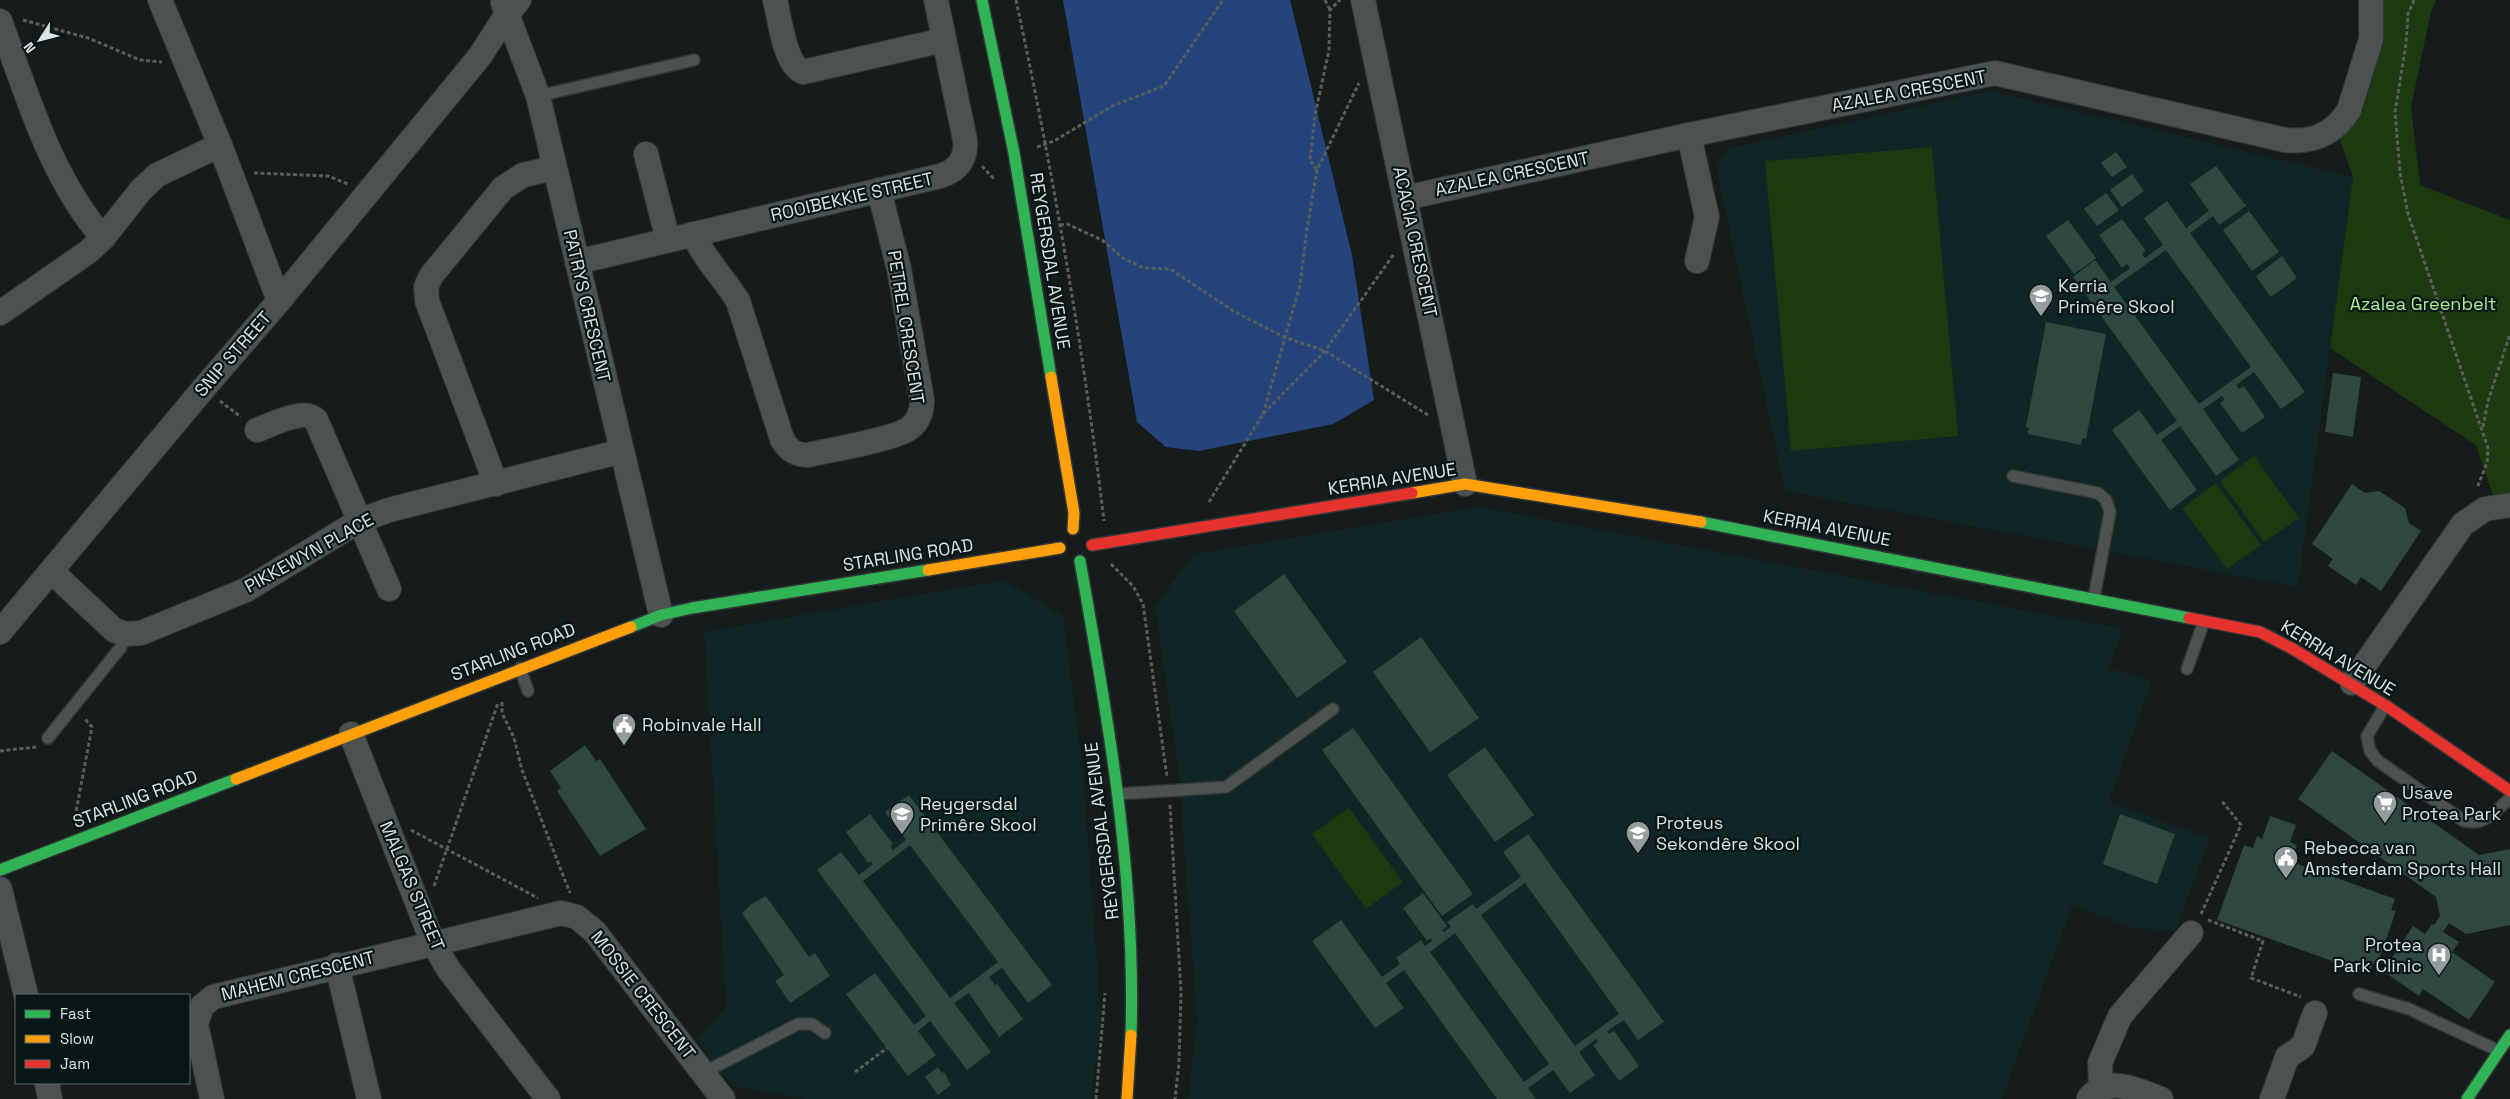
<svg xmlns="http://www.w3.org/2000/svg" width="2510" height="1099" viewBox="0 0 2510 1099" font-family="'Space Grotesk',sans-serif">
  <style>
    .built { fill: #102526 }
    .green { fill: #1b3a0f }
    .water { fill: #26447c }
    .building { fill: #2e4741; fill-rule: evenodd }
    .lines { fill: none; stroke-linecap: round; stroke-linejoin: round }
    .lane-casing { stroke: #313636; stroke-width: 14 }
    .street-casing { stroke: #313636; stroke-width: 26 }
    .fast-casing { stroke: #313636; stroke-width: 14 }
    .slow-casing { stroke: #313636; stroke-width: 14 }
    .jam-casing { stroke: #313636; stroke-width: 14 }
    .path { stroke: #585d5d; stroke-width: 3; stroke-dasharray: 4 2.5; stroke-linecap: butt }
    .lane { stroke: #4c5252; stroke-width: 11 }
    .street { stroke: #4c5252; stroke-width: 24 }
    .fast { stroke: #30b455; stroke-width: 11 }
    .slow { stroke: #ff9f0a; stroke-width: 11 }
    .jam { stroke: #e5322d; stroke-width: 11 }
    .labels { text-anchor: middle; stroke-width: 4.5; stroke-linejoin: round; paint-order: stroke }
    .street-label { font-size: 18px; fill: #d9e1e2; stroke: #091617 }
    .poi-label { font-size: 18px; fill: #d9e1e2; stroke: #091617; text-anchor: start }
    .park-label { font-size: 18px; fill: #aaee92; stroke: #091617 }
  </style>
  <rect width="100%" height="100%" fill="#161c1c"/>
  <!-- built -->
  <g class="built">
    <path d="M1991,91L2353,177L2298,587L1785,491L1716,166L1729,148Z"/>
    <path d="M1479,507L2123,629L2109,668L2152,680L2109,802L2210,838L2175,931L2133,928L2072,906L2002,1099H1188L1197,1023L1179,774L1155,606L1193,554Z"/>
    <path d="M1004,580L1063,616L1083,772L1101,1018L1091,1099H804L732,1086L696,1039L726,1007L704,632Z"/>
  </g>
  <!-- green -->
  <g class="green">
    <path d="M2377,0H2436L2431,12L2411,107L2420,185L2510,220V494L2493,495L2476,445L2330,348L2353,177L2339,137L2352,124L2363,107L2380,14Z"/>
    <path d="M1932,147L1958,436L1791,451L1765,161Z"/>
    <path d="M2254,456L2299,518L2264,542L2220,481Z"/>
    <path d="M2216,483L2261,545L2227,569L2182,508Z"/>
    <path d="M1349,808L1403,882L1366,909L1312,834Z"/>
  </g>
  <!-- water -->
  <path class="water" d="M1063,0H1290L1352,255L1374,400L1333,424L1199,451L1166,447L1137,422Z"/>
  <!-- building -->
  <g class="building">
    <path d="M2116,152L2127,167L2112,177L2101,163Z"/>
    <path d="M2216,166L2246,206L2219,225L2213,216L2190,233L2305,392L2281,409L2254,372L2236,385L2239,389L2244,386L2265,417L2242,433L2220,403L2225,400L2222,396L2203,409L2239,460L2216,476L2180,426L2161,440L2197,490L2170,510L2112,430L2139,410L2157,435L2177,421L2073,277L2095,260L2111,282L2130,268L2127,264L2122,268L2099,235L2122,219L2146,251L2142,254L2145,258L2163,245L2144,218L2167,201L2186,228L2209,211L2190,184ZM2166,250L2251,367L2199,404L2114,287Z"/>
    <path d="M2132,174L2144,191L2122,207L2110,190Z"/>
    <path d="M2106,193L2119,210L2097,226L2084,209Z"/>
    <path d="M2249,211L2279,252L2252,271L2223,230Z"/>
    <path d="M2068,220L2096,258L2074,274L2046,236Z"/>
    <path d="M2282,256L2297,278L2271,297L2256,276Z"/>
    <path d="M2046,322L2106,334L2086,439L2082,438L2081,445L2028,434L2029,428L2026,427Z"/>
    <path d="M2333,373L2361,377L2353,437L2325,432Z"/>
    <path d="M2352,484L2365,493L2379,491L2405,508L2409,523L2421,531L2381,591L2361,577L2356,585L2328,566L2333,559L2312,544Z"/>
    <path d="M1284,574L1347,662L1297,698L1234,611Z"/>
    <path d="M1421,637L1479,718L1430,752L1373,672Z"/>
    <path d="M1353,728L1473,894L1442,916L1322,750Z"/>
    <path d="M585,745L596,761L600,759L646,829L600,856L557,791L561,788L550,771Z"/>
    <path d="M1485,747L1534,815L1495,842L1447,775Z"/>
    <path d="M2332,751L2479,855L2510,849V925L2466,934L2449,923L2443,932L2459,942L2452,952L2495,982L2469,1020L2423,989L2419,996L2383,971L2413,926L2425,934L2432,924L2434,925L2440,916L2436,897L2298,799Z"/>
    <path d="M909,795L1052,985L1028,1003L1002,968L989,977L995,985L997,984L1023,1019L999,1037L969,993L954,1003L991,1052L967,1070L930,1021L918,1031L936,1055L908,1076L846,994L875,973L914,1025L926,1016L817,870L841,852L859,875L873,864L871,861L868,863L846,832L870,814L893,844L890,846L893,850L906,840L885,812ZM910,845L998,962L950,998L863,881Z"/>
    <path d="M2120,814L2175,834L2157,884L2103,864Z"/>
    <path d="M2270,816L2296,825L2290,842L2297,845L2293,855L2286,853L2284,859L2395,899L2391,910L2396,911L2377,965L2373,963L2369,974L2217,920L2244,845L2253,848L2257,836L2262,839Z"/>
    <path d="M1528,834L1664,1022L1638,1040L1624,1020L1607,1031L1609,1034L1614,1031L1639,1066L1619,1081L1593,1045L1598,1042L1596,1039L1579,1052L1595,1075L1570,1093L1553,1070L1528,1088L1536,1099H1497L1404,970L1386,983L1404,1008L1375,1028L1312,941L1341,920L1382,977L1400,964L1396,958L1421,940L1425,946L1432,941L1431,938L1427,941L1403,908L1423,893L1447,926L1442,930L1444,932L1451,927L1447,922L1473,904L1476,909L1521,877L1503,852ZM1525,883L1619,1014L1575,1046L1481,915ZM1455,933L1549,1064L1524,1082L1430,952Z"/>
    <path d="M766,896L809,957L815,953L830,976L790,1003L775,981L784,975L742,913L753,903Z"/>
    <path d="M938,1067L942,1073L944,1072L951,1085L938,1095L925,1077Z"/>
  </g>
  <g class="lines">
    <defs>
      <g id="lane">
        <path d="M538,96L694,60"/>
        <path d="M2013,476L2098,493L2106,500L2110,512L2094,598"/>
        <path d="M520,668L528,691"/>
        <path d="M2187,669L2204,621"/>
        <path d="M2385,706L2367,736L2370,751L2378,761L2464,821C2485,826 2496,811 2510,798"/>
        <path d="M48,738L121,647L125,634"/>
        <path d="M1118,794L1226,787L1333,709"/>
        <path d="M2359,994L2409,1009L2499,1051"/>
        <path d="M703,1073L798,1024H812L825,1033"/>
      </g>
      <g id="street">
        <path d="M160,0L220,145L279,301"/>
        <path d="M775,0C780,19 784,64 803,72L944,40"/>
        <path d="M1363,0L1465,484"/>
        <path d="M503,3L538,96L661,615"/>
        <path d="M0,21C28,97 50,176 103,238"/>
        <path d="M1689,135L1707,217L1697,261"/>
        <path d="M646,154L668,240"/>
        <path d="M1405,198L1689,135L1995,73L2285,140C2313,143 2334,134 2349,110L2371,39V0"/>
        <path d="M693,234C704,259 724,278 738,301L782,439C788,450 795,455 808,455C830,450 896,439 910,428C919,421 922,411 922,400L899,269L879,190"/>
        <path d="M577,262L940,176C958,171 967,158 965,140L936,0"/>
        <path d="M0,313L88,252L103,238L141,190L157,175L220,145"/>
        <path d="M257,430C271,425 305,407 316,420L389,589"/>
        <path d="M496,484L427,301L426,287L431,276L503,188L523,175L554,168"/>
        <path d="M51,571L114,630L125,634L141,633L246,590L359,521L389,510L622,451"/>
        <path d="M0,632L204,388L279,301L480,56L507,14L519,0"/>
        <path d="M2352,683L2463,524L2485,509L2510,505"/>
        <path d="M351,734L433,943L449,970L548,1099"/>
        <path d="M0,889L26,995"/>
        <path d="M337,965L369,1099"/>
        <path d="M47,1083L50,1099"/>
        <path d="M2101,1088L2100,1063L2120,1016L2191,933"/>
        <path d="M2089,1098C2110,1075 2137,1090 2161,1099"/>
        <path d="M212,1099L196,1024L202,1006L213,997L561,913L577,917L595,932L723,1099"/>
        <path d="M2272,1099L2287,1057L2303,1046L2315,1013"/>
      </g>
      <g id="fast">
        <path d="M982,0L1014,153L1051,377"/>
        <path d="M1701,522L2189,618"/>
        <path d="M1080,561C1108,718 1136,875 1131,1035"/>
        <path d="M631,627L661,615L692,608L928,570"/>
        <path d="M0,870L236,779"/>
        <path d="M2467,1099L2510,1035"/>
      </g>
      <g id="slow">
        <path d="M1051,377L1074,513L1073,529"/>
        <path d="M1412,493L1465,484L1701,522"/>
        <path d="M928,570L1060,548"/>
        <path d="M236,779L631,627"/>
        <path d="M1127,1099L1131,1035"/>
      </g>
      <g id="jam">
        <path d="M1092,545L1412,493"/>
        <path d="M2189,618L2260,632L2293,649L2388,707L2510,791"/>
      </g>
    </defs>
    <!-- lane casing -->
    <use href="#lane" class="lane-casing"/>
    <!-- street casing -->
    <use href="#street" class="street-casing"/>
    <!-- fast casing -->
    <use href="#fast" class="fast-casing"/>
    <!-- slow casing -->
    <use href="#slow" class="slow-casing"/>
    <!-- jam casing -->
    <use href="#jam" class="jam-casing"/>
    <!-- path -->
    <g class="path">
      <path d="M1016,0C1053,172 1083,346 1104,521"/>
      <path d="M1325,0L1330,10"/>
      <path d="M2414,0L2408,14L2406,44L2395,112L2400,173L2408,214L2488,448L2487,463L2477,488"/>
      <path d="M23,20L88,38L140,60L162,62"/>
      <path d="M1037,147L1054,141L1114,105L1164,86L1223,0"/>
      <path d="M982,166L995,180"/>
      <path d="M1317,170L1310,160L1315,115L1329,50L1330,10L1340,0"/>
      <path d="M254,173L328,176L348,184"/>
      <path d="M1060,225L1067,224L1102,240L1123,258L1144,268L1170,269L1235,312L1284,337L1325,351L1428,415"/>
      <path d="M220,401L241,417"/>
      <path d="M1263,414L1300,285L1307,229L1317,170L1359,83"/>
      <path d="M2483,427L2488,401L2510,334"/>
      <path d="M1209,502L1263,414L1325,351L1394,254"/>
      <path d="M1111,564L1133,586L1143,604L1167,777"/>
      <path d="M502,702V713L514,738L522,770L570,893"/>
      <path d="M0,751L36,747"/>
      <path d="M1170,805L1181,992L1179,1063L1175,1099"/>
      <path d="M75,817L92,727L84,718"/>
      <path d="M411,830L538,898"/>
      <path d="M434,886L498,703"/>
      <path d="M2201,914L2241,825L2221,800"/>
      <path d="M2208,920L2263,941L2251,978L2301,997"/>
      <path d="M855,1072L887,1048"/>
      <path d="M1096,1099L1105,993"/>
    </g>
    <!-- lane -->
    <use href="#lane" class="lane"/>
    <!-- street -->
    <use href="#street" class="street"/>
    <!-- fast -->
    <use href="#fast" class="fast"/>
    <!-- slow -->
    <use href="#slow" class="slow"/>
    <!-- jam -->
    <use href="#jam" class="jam"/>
  </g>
  <!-- icons -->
  <defs>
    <symbol id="school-pin" viewBox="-11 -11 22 30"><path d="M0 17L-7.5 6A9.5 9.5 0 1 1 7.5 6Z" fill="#959c9d" stroke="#091617"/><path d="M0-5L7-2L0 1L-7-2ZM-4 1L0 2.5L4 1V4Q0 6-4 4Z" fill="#fff"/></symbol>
    <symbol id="civic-pin" viewBox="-11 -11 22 30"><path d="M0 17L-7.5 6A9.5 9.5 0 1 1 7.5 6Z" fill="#959c9d" stroke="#091617"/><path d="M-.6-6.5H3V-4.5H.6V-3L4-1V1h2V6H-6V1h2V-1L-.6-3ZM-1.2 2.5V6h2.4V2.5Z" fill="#fff"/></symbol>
    <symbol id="supermarket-pin" viewBox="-11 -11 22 30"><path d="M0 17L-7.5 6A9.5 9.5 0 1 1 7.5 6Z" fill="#959c9d" stroke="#091617"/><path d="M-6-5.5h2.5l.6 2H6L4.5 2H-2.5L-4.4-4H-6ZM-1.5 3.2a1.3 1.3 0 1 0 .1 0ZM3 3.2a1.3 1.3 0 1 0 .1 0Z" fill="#fff"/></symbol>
    <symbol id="hospital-pin" viewBox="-11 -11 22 30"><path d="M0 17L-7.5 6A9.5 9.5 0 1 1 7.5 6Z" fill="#959c9d" stroke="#091617"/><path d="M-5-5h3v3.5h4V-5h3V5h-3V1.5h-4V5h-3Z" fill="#fff"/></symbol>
  </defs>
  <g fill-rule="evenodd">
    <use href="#school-pin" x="2027" y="282" width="28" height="38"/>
    <use href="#civic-pin" x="610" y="711" width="28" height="38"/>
    <use href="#supermarket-pin" x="2371" y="789" width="28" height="38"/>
    <use href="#school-pin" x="888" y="800" width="28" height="38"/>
    <use href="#school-pin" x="1624" y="819" width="28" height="38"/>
    <use href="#civic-pin" x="2272" y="844" width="28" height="38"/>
    <use href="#hospital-pin" x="2425" y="941" width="28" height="38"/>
  </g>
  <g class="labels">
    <!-- street labels -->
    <g class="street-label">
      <text transform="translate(1909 91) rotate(-11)" y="6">AZALEA CRESCENT</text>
      <text transform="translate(1512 174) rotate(-12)" y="6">AZALEA CRESCENT</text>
      <text transform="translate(852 197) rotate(-13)" y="6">ROOIBEKKIE STREET</text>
      <text transform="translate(1415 242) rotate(78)" y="6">ACACIA CRESCENT</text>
      <text transform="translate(1050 261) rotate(81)" y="6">REYGERSDAL AVENUE</text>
      <text transform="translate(587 306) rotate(77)" y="6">PATRYS CRESCENT</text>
      <text transform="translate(906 327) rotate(81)" y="6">PETREL CRESCENT</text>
      <text transform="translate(233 354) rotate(-49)" y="6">SNIP STREET</text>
      <text transform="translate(1392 479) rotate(-9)" y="6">KERRIA AVENUE</text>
      <text transform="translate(1827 528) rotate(11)" y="6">KERRIA AVENUE</text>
      <text transform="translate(309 553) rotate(-29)" y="6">PIKKEWYN PLACE</text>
      <text transform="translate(908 555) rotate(-9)" y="6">STARLING ROAD</text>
      <text transform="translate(513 652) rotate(-21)" y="6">STARLING ROAD</text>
      <text transform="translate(2338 658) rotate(31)" y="6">KERRIA AVENUE</text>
      <text transform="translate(135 799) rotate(-21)" y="6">STARLING ROAD</text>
      <text transform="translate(1102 831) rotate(-97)" y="6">REYGERSDAL AVENUE</text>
      <text transform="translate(412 886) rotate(67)" y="6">MALGAS STREET</text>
      <text transform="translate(298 976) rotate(-14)" y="6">MAHEM CRESCENT</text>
      <text transform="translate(643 995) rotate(52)" y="6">MOSSIE CRESCENT</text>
    </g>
    <!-- poi labels -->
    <g class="poi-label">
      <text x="2058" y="292">Kerria<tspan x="2058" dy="21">Primêre Skool</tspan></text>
      <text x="642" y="731">Robinvale Hall</text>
      <text x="2402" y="799">Usave<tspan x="2402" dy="21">Protea Park</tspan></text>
      <text x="920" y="810">Reygersdal<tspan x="920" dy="21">Primêre Skool</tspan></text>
      <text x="1656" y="829">Proteus<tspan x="1656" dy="21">Sekondêre Skool</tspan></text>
      <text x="2304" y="854">Rebecca van<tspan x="2304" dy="21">Amsterdam Sports Hall</tspan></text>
      <text x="2422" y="951" text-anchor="end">Protea<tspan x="2422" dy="21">Park Clinic</tspan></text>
    </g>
    <!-- park labels -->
    <g class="park-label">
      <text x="2423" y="310">Azalea Greenbelt</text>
    </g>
  </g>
  <!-- legend -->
  <rect x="15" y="994" width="175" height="90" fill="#091617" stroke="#5c6768"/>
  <rect x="25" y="1010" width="25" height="8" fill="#30b455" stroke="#5c6768"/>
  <text x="60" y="1019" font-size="15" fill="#d9e1e2">Fast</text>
  <rect x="25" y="1035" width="25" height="8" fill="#ff9f0a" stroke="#5c6768"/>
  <text x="60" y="1044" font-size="15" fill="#d9e1e2">Slow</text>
  <rect x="25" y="1060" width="25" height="8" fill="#e5322d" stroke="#5c6768"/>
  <text x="60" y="1069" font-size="15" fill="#d9e1e2">Jam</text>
  <!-- north arrow -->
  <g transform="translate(40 40) rotate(234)" stroke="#091617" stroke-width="4" paint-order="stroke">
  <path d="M0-4L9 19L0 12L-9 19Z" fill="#d9e1e2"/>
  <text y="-8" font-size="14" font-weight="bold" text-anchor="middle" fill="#d9e1e2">N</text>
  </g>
</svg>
